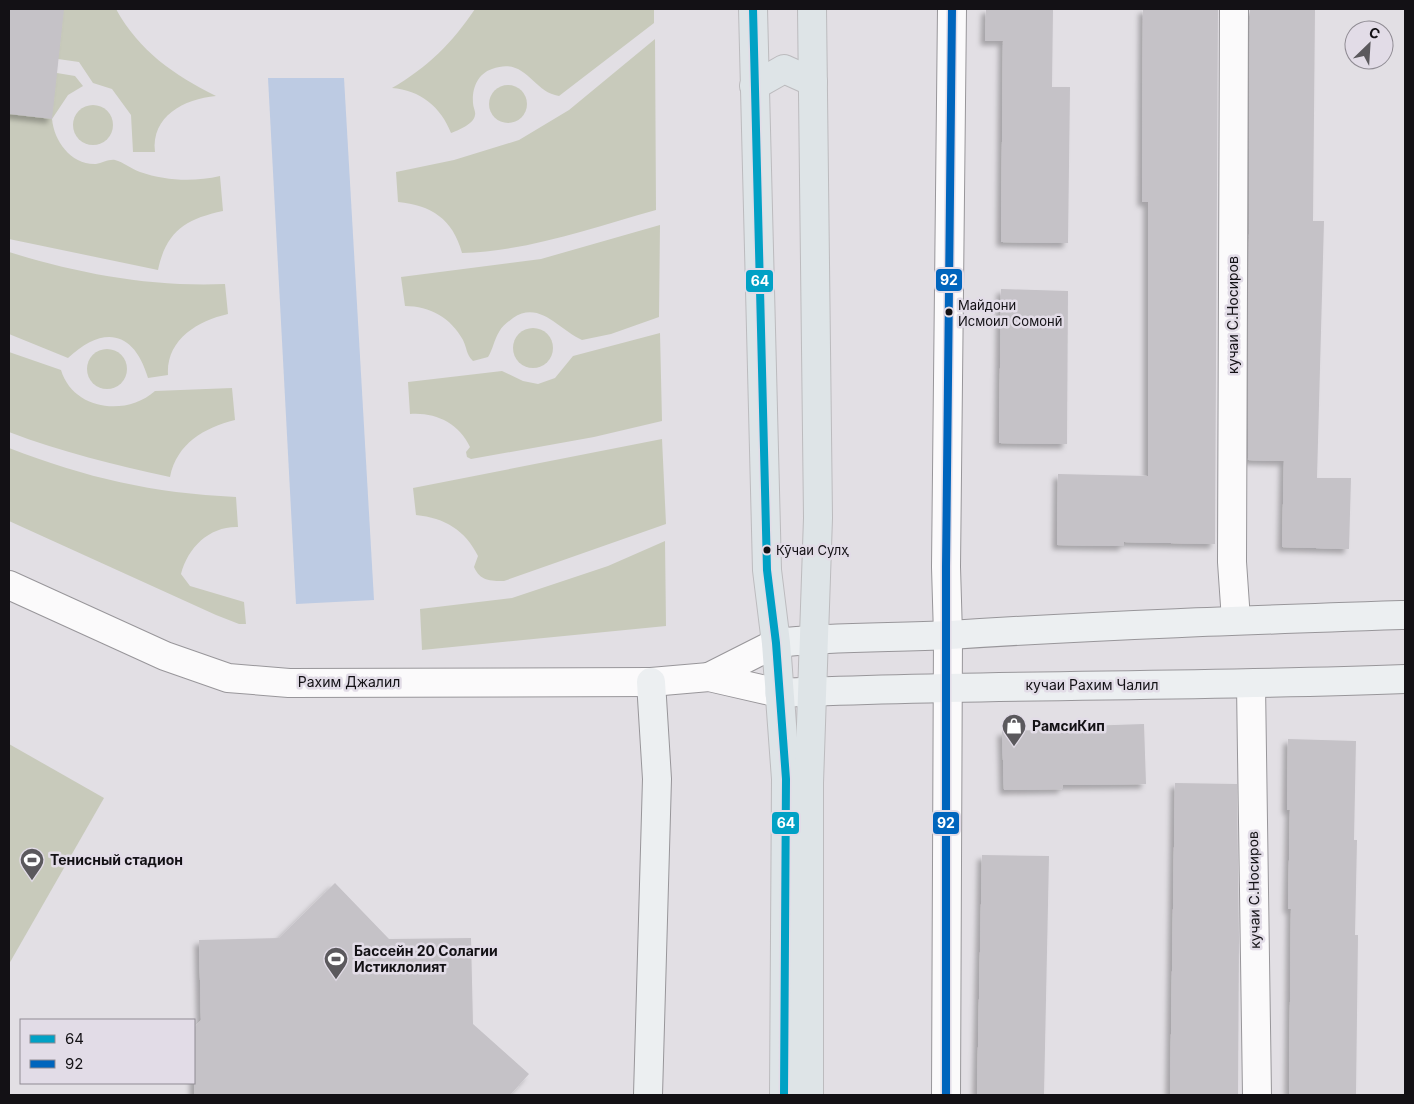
<svg xmlns="http://www.w3.org/2000/svg" width="1414" height="1104" viewBox="0 0 1414 1104" font-family="Inter,sans-serif">
  <style>
    .green { fill: #c8cabb }
    .water { fill: #bdcbe3 }
    .building { fill: #c5c2c7; filter: url(#shadow) }
    .lines { fill: none; stroke-linecap: round; stroke-linejoin: round }
    .minor-casing { stroke: #98969a; stroke-width: 30 }
    .tertiary-casing { stroke: #98969a; stroke-width: 30 }
    .secondary-casing { stroke: #98969a; stroke-width: 30 }
    .primary-casing { stroke: #bcbbbe; stroke-width: 30 }
    .minor { stroke: #fbfafb; stroke-width: 28 }
    .tertiary { stroke: #fbfafb; stroke-width: 28 }
    .secondary { stroke: #eceff1; stroke-width: 28 }
    .primary { stroke: #dee4e7; stroke-width: 28 }
    .bus-1-casing { stroke: #e2dce7; stroke-width: 11 }
    .bus-2-casing { stroke: #e2dce7; stroke-width: 11 }
    .bus-1 { stroke: #01a1c5; stroke-width: 8 }
    .bus-2 { stroke: #0065bd; stroke-width: 8 }
    .bus-dot { fill: #131115; stroke: #e2dce7; stroke-width: 2 }
    .labels { text-anchor: middle; stroke-width: 5; stroke-linejoin: round; paint-order: stroke }
    .bus-label { font-size: 13px; fill: #131115; stroke: #e2dce7; text-anchor: start }
    .street-label { font-size: 14px; fill: #131115; stroke: #e2dce7 }
    .poi-label { font-size: 14px; font-weight: bold; fill: #131115; stroke: #e2dce7; text-anchor: start }
    .line-badge { stroke: #e2dce7; stroke-width: 2 }
    .badge-label { font-size: 14px; text-anchor: middle; font-weight: bold; fill: #fff }
  </style>
  <defs>
    <filter id="shadow"><feDropShadow dx="-4.5" dy="4.5" stdDeviation="2.5" flood-color="#0004"/></filter>
  </defs>
  <rect width="100%" height="100%" fill="#e2dfe4"/>
  <!-- green -->
  <g class="green">
    <path d="M9,9H116C139,51 174,75 216,96C184,99 151,116 155,152H133L131,115L112,89L93,83L79,62L9,52Z"/>
    <path d="M475,9H654V23L559,96C532,92 526,56 492,69C477,74 472,89 473,103C473,107 476,112 475,115C474,124 459,130 451,133C441,107 420,90 392,88C427,68 453,42 475,9Z"/>
    <path d="M655,39L656,210C591,228 529,251 462,253C453,219 431,205 398,202L396,172L454,160L519,140L569,110Z"/>
    <path d="M9,65L75,76L83,86L68,95L52,119C54,141 71,165 96,164C102,163 109,159 115,160C123,162 132,169 140,172C166,181 194,182 220,176L223,211C185,219 166,232 158,270L9,239Z"/>
    <circle cx="508" cy="104" r="19"/>
    <circle cx="93" cy="125" r="20"/>
    <path d="M660,225L659,317L611,334L582,340C559,330 540,300 513,318C508,322 502,326 499,332C494,340 493,349 488,357L473,361C466,354 467,348 463,340C451,318 430,306 405,306L401,277L541,259Z"/>
    <path d="M9,252C80,274 150,287 225,284L228,314C197,321 166,340 168,375L148,378C134,330 103,325 68,358L9,334Z"/>
    <circle cx="533" cy="348" r="20"/>
    <path d="M660,333L662,421L594,437L471,459L467,457L466,452L470,447C459,423 435,412 410,414L408,382L502,371L523,381L538,384L555,378L573,356Z"/>
    <circle cx="107" cy="369" r="20"/>
    <path d="M9,352L61,370C73,410 126,417 155,391L232,388L235,420C204,428 177,443 170,477C115,465 61,452 9,432Z"/>
    <path d="M662,439L666,524L504,581C490,581 480,581 474,567L478,556C465,530 445,518 416,515L413,488Z"/>
    <path d="M9,448C87,478 152,493 236,497L238,527C210,526 188,547 181,574L190,586L244,602L246,624H239L216,615L9,521Z"/>
    <path d="M665,541L666,626L422,650L420,609L512,598L608,566Z"/>
    <path d="M9,744L104,798L9,964Z"/>
  </g>
  <!-- water -->
  <path class="water" d="M268,78H344L374,600L296,604Z"/>
  <!-- building -->
  <g class="building">
    <path d="M9,9H64L52,119L9,114Z"/>
    <path d="M986,9H1053L1052,87H1070L1068,243L1001,242L1003,41H985Z"/>
    <path d="M1143,9H1218L1215,544L1124,542V546L1057,545L1058,474L1148,476V202H1142Z"/>
    <path d="M1250,9H1315L1313,221H1324L1317,478H1351L1349,549L1282,547L1284,461L1248,460Z"/>
    <path d="M1001,289L1068,291L1067,444L999,443Z"/>
    <path d="M1144,724L1146,784L1063,785V789L1004,790L1002,731L1085,729V726Z"/>
    <path d="M1288,739L1356,741L1354,840H1357L1355,935H1358L1356,1095H1289L1291,909H1288L1290,810H1287Z"/>
    <path d="M1175,783L1237,784L1239,939L1238,1095H1170Z"/>
    <path d="M982,855L1049,856L1044,1095L977,1094Z"/>
    <path d="M335,883L389,939L471,938L473,1024L529,1074L510,1095H194V1028L201,1020L199,940L279,938Z"/>
  </g>
  <g class="lines">
    <defs>
      <g id="minor">
        <path d="M1234,9L1232,562L1236,620"/>
        <path d="M9,585L165,656L228,678L289,683L651,682"/>
        <path d="M948,635L946,567L952,9"/>
        <path d="M1251,685L1257,1095"/>
      </g>
      <g id="tertiary">
        <path d="M709,677L776,643"/>
        <path d="M651,682L709,677L779,693"/>
        <path d="M946,1095L948,635"/>
      </g>
      <g id="secondary">
        <path d="M776,643C835,636 892,638 950,635C1102,625 1254,620 1405,615"/>
        <path d="M779,693C988,684 1197,687 1405,679"/>
        <path d="M648,1095L657,779L651,682"/>
      </g>
      <g id="primary">
        <path d="M753,9L767,570L776,643L786,779L784,1095"/>
        <path d="M754,86L784,69L813,82"/>
        <path d="M809,1095V783L818,518L812,9"/>
      </g>
    </defs>
    <!-- minor casing -->
    <use href="#minor" class="minor-casing"/>
    <!-- tertiary casing -->
    <use href="#tertiary" class="tertiary-casing"/>
    <!-- secondary casing -->
    <use href="#secondary" class="secondary-casing"/>
    <!-- primary casing -->
    <use href="#primary" class="primary-casing"/>
    <!-- minor -->
    <use href="#minor" class="minor"/>
    <!-- tertiary -->
    <use href="#tertiary" class="tertiary"/>
    <!-- secondary -->
    <use href="#secondary" class="secondary"/>
    <!-- primary -->
    <use href="#primary" class="primary"/>
    <defs>
      <path id="bus-1" d="M753,9L767,570L776,643L786,779L784,1095"/>
      <path id="bus-2" d="M946,1095V567L952,9"/>
    </defs>
    <!-- bus-1 casing -->
    <use href="#bus-1" class="bus-1-casing"/>
    <!-- bus-2 casing -->
    <use href="#bus-2" class="bus-2-casing"/>
    <!-- bus-1 -->
    <use href="#bus-1" class="bus-1"/>
    <!-- bus-2 -->
    <use href="#bus-2" class="bus-2"/>
  </g>
  <!-- icons -->
  <defs>
    <symbol id="shop-pin" viewBox="-11 -11 22 30"><path d="M0 17L-7.5 6A9.5 9.5 0 1 1 7.5 6Z" fill="#5b595d" stroke="#e2dce7"/><path d="M-5-2.5h2.3a2.7 3.5 0 0 1 5.4 0H5L5.5 6h-11ZM-1.5-2.5h3a1.5 2.3 0 0 0-3 0Z" fill="#fff"/></symbol>
    <symbol id="stadium-pin" viewBox="-11 -11 22 30"><path d="M0 17L-7.5 6A9.5 9.5 0 1 1 7.5 6Z" fill="#5b595d" stroke="#e2dce7"/><path d="M0-5a6.5 5 0 1 0 0 10a6.5 5 0 1 0 0-10ZM-3.5-1.8h7v3.6h-7Z" fill="#fff"/></symbol>
  </defs>
  <g fill-rule="evenodd">
    <use href="#shop-pin" x="1000" y="712" width="28" height="38"/>
    <use href="#stadium-pin" x="18" y="846" width="28" height="38"/>
    <use href="#stadium-pin" x="322" y="945" width="28" height="38"/>
  </g>
  <!-- markers -->
  <g class="bus-dot">
    <circle cx="949" cy="312" r="4.5"/>
    <circle cx="767" cy="550" r="4.5"/>
  </g>
  <g class="labels">
    <!-- bus labels -->
    <g class="bus-label">
      <text x="958" y="310">Майдони<tspan x="958" dy="16">Исмоил Сомонӣ</tspan></text>
      <text x="776" y="555">Кӯчаи Сулҳ</text>
    </g>
    <!-- street labels -->
    <g class="street-label">
      <text transform="translate(1233 315) rotate(-90)" y="5">кучаи С.Носиров</text>
      <text x="349" y="687">Рахим Джалил</text>
      <text x="1092" y="690">кучаи Рахим Чалил</text>
      <text transform="translate(1254 890) rotate(-91)" y="5">кучаи С.Носиров</text>
    </g>
    <!-- poi labels -->
    <g class="poi-label">
      <text x="1032" y="731">РамсиКип</text>
      <text x="50" y="865">Тенисный стадион</text>
      <text x="354" y="956">Бассейн 20 Солагии<tspan x="354" dy="16">Истиклолият</tspan></text>
    </g>
  </g>
  <g class="line-badge">
    <rect x="935" y="268" width="28" height="24" rx="5" fill="#0065bd"/>
    <rect x="745" y="269" width="29" height="24" rx="5" fill="#01a1c5"/>
    <rect x="771" y="811" width="29" height="24" rx="5" fill="#01a1c5"/>
    <rect x="932" y="811" width="28" height="24" rx="5" fill="#0065bd"/>
  </g>
  <g class="badge-label">
    <text x="949" y="285">92</text>
    <text x="760" y="286">64</text>
    <text x="786" y="828">64</text>
    <text x="946" y="828">92</text>
  </g>
  <!-- border -->
  <rect width="1414" height="1104" fill="none" stroke="#131115" stroke-width="20"/>
  <!-- legend -->
  <rect x="20" y="1019" width="175" height="65" fill="#e2dce7" stroke="#8f8b93"/>
  <rect x="30" y="1035" width="25" height="8" fill="#01a1c5" stroke="#8f8b93"/>
  <text x="65" y="1044" font-size="15" fill="#131115">64</text>
  <rect x="30" y="1060" width="25" height="8" fill="#0065bd" stroke="#8f8b93"/>
  <text x="65" y="1069" font-size="15" fill="#131115">92</text>
  <!-- north arrow -->
  <g transform="translate(1369 45) rotate(25)"><circle r="24" fill="#e2dce7" stroke="#8f8b93"/>
  <path d="M0-4L9 19L0 12L-9 19Z" fill="#5b595d"/>
  <text y="-8" font-size="14" font-weight="bold" text-anchor="middle" fill="#131115">С</text>
  </g>
</svg>
